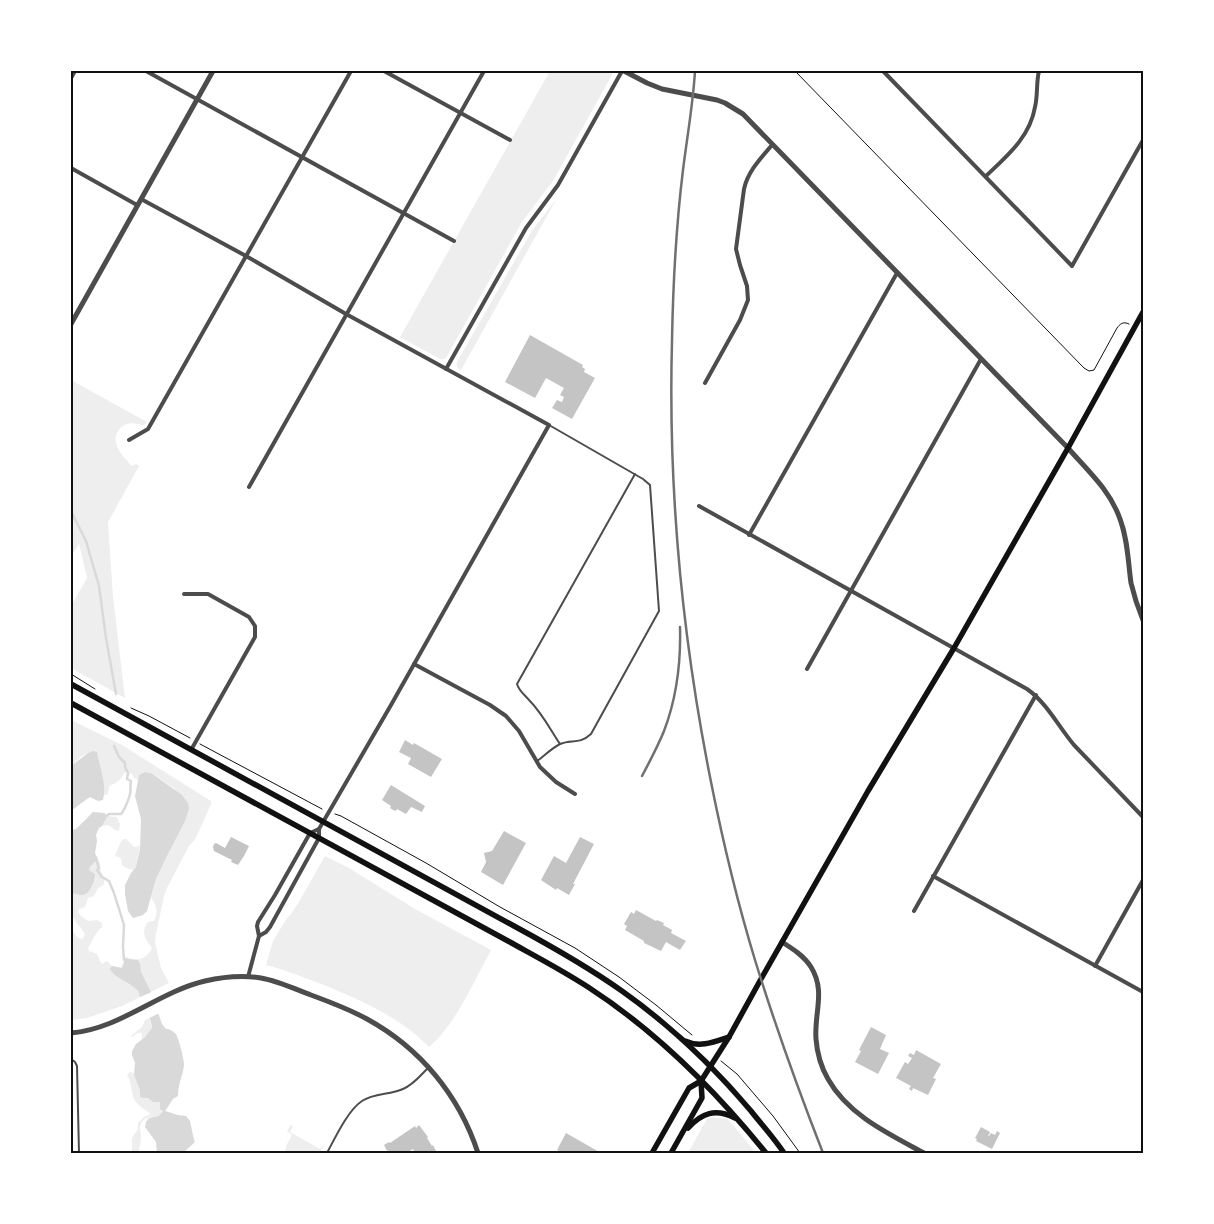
<svg xmlns="http://www.w3.org/2000/svg" width="1214" height="1224" viewBox="0 0 1214 1224" font-family="Poppins,sans-serif">
  <style>
    .green { fill: #eee }
    .water { fill: #d9d9d9 }
    .pier { fill: #fff }
    .lines { fill: none; stroke-linecap: round; stroke-linejoin: round }
    .stream { stroke: #d9d9d9; stroke-width: 2.5 }
    .building { fill: #c4c4c4 }
    .path { stroke: #111; stroke-width: 1 }
    .service { stroke: #4c4c4c; stroke-width: 2 }
    .minor { stroke: #4c4c4c; stroke-width: 4 }
    .tertiary { stroke: #4c4c4c; stroke-width: 5 }
    .secondary { stroke: #111; stroke-width: 5.5 }
    .rail { stroke: #707070; stroke-width: 2.5 }
    .neatline { fill: none; stroke: #111; stroke-width: 2 }
  </style>
  <rect width="100%" height="100%" fill="#fff"/>
  <!-- green -->
  <g class="green">
    <path d="M550,71H611L612,75L553,181L522,222L446,358L443,359H440L400,337Z"/>
    <path d="M557,198L461,370C457,368 456,367 457,362L531,232Z"/>
    <path d="M71,380L147,422L144,425C138,425 133,422 127,424C123,425 120,428 118,431C110,444 124,458 132,466L136,464L139,466L108,522L113,597L125,698L71,668V606L87,578L79,544L73,553L71,551Z"/>
    <path d="M71,720L122,745L211,801V804L199,831L195,839L189,846L167,888L164,896L156,934L155,942L161,968L169,983L122,1006L87,1018L71,1020V928L76,936L81,939L83,938L85,934L71,915V892L78,895L91,889L95,879V874L89,870L90,867L98,859C101,864 99,866 101,871C103,879 109,884 98,888L94,896L88,898L85,907L79,909L78,912L81,916L88,921L97,920L102,923V927C93,935 94,939 88,948L89,951L97,954L100,961L102,964L107,961L112,966L121,968L126,957C137,962 147,959 152,948C145,939 141,934 147,923L151,921H154C158,914 157,904 151,898L156,879L169,852L175,789L151,773L145,772L139,775L138,780L134,778L132,774L125,772C123,775 121,780 117,782C110,787 109,782 108,794L104,795L103,777L97,752C87,750 78,759 71,766Z"/>
    <path d="M105,813L108,816L117,817L120,824L119,830L117,831L108,825L102,826L106,819Z"/>
    <path d="M124,839H126L134,847L140,846L136,867L134,870L126,868L122,865L121,858L115,856L121,841Z"/>
    <path d="M325,856L349,868L415,909L491,950C474,981 456,1024 429,1047C400,1017 362,1001 324,985C305,978 286,970 266,965L273,941L287,918L291,914L299,902Z"/>
    <path d="M149,1018L152,1028L150,1032L142,1039V1033C138,1032 135,1034 133,1037L131,1036L142,1027L145,1020Z"/>
    <path d="M130,1072L134,1073V1075L144,1098H148L153,1102H160V1107L163,1111L160,1116C152,1117 141,1116 140,1128C140,1130 141,1133 141,1136C141,1142 139,1147 139,1153H132V1138L138,1129V1123L144,1117L151,1114C144,1109 136,1105 133,1096C131,1088 131,1081 127,1075Z"/>
    <path d="M712,1117L728,1119L756,1153H688L707,1119Z"/>
    <path d="M291,1125L293,1126L290,1132L320,1149L325,1143L320,1153H285L286,1146L292,1135L287,1131Z"/>
  </g>
  <!-- water -->
  <g class="water">
    <path d="M93,751L97,752C100,767 107,784 103,800L98,801L90,797L87,799L71,811V766L88,753Z"/>
    <path d="M145,772L151,773L175,790L182,795L188,803L189,808L185,821L169,852L156,879L147,911L143,915L133,918L128,911L125,894V885L131,873L136,867L140,849L141,819L135,796L139,775Z"/>
    <path d="M93,812L105,813L106,819L102,826L99,828L96,835L97,841L95,853L98,859L90,867L89,870L95,874C95,879 94,882 92,886C88,896 80,897 71,892V830L76,829Z"/>
    <path d="M126,957L128,959L138,960L140,964L141,972L151,992L162,1024L166,1029C170,1029 173,1031 176,1034C179,1040 184,1058 184,1065C183,1076 178,1083 178,1096L173,1099L165,1111L178,1115L186,1116L190,1121L194,1140L195,1142L183,1153H157L156,1142L145,1127L146,1122L149,1118L159,1116L163,1111L160,1109V1102H153L148,1098H144L140,1097V1090L134,1075L135,1063L132,1055V1051L136,1044L145,1037L152,1028C151,1017 144,1008 140,998C140,996 139,992 138,991C131,982 114,978 110,969L112,966L122,968Z"/>
  </g>
  <!-- pier -->
  <path class="pier" d="M154,991L162,1012L147,1019L138,998Z"/>
  <g class="lines">
    <!-- stream -->
    <g class="stream">
      <path d="M71,511L86,541L99,586L106,638L116,694"/>
      <path d="M105,817L109,814H121C124,811 129,799 130,794C131,790 130,786 131,781L127,779L128,773L125,767V763L119,757L114,746"/>
      <path d="M96,859L99,868L97,870L102,877L109,881L114,893L124,925L123,947L124,960L126,961"/>
    </g>
  </g>
  <!-- building -->
  <g class="building">
    <path d="M530,335L583,365L582,367L585,369L584,372L595,378L572,419L552,408L557,400L562,402L564,397L560,395L564,388L546,378L535,398L505,382Z"/>
    <path d="M405,740L413,745L414,743L442,759L431,777L408,764L411,758L399,752Z"/>
    <path d="M391,785L425,806L422,812L411,807L406,814L397,809L396,811L393,810L390,808L391,806L382,800Z"/>
    <path d="M504,831L526,843L503,885L481,872L486,862L484,853L492,851Z"/>
    <path d="M231,837L249,846L244,856L238,865L231,862L232,860L214,851L213,847L214,844L216,843L225,848Z"/>
    <path d="M580,837L594,844L573,884H575L569,895L557,888L556,890L541,880L554,856L566,863Z"/>
    <path d="M636,910L656,921L657,920L664,923L663,925L672,930L671,933L686,941L680,950L666,942L661,951L644,943V941L625,930L627,926L624,924L631,912L634,914Z"/>
    <path d="M871,1027L886,1035L880,1049L889,1053L878,1074L855,1062L861,1051L859,1050Z"/>
    <path d="M916,1050L941,1064L933,1078L936,1079L928,1095L913,1088L912,1091L909,1089L911,1086L896,1078L905,1062L908,1064L912,1058L908,1056L910,1053L914,1055Z"/>
    <path d="M419,1125L428,1137L427,1138L432,1146L433,1145L437,1153H415L413,1149L407,1153H389L388,1150L387,1151L384,1145L389,1142L390,1143L415,1126L416,1128Z"/>
    <path d="M981,1127L990,1132L988,1136H989L991,1133L995,1135L997,1131L1000,1133L992,1149L976,1141L977,1139L975,1138Z"/>
    <path d="M566,1133L601,1153H563L557,1150Z"/>
  </g>
  <g class="lines">
    <!-- path -->
    <g class="path">
      <path d="M795,71L1084,368L1089,371L1094,370L1117,328C1120,324 1123,321 1129,324"/>
      <path d="M71,674L95,689"/>
      <path d="M131,708L149,716L190,738"/>
      <path d="M200,744L322,809"/>
      <path d="M335,814L341,816L426,863L500,907L575,948L619,977L656,1005L692,1035"/>
      <path d="M721,1061L737,1074L773,1116L800,1153"/>
    </g>
    <!-- service -->
    <g class="service">
      <path d="M560,744C550,729 542,713 529,700C524,694 519,691 517,684L635,474"/>
      <path d="M537,761C544,756 552,748 560,744C572,739 579,745 591,734L659,611L650,485L643,479L549,425"/>
      <path d="M71,1059L75,1062L77,1066L79,1153"/>
      <path d="M327,1153C335,1138 348,1110 362,1101C374,1093 390,1095 403,1089C413,1085 420,1076 427,1069"/>
    </g>
    <!-- minor -->
    <g class="minor">
      <path d="M146,71L454,241"/>
      <path d="M384,71L510,140"/>
      <path d="M883,71L1072,266L1143,140"/>
      <path d="M71,78L75,71"/>
      <path d="M71,168L137,205"/>
      <path d="M986,176C1007,156 1030,137 1035,107C1038,95 1036,83 1039,71"/>
      <path d="M141,199L246,256L346,314L549,425L391,705L319,829V838L270,927L266,932L259,936"/>
      <path d="M446,369L526,228L558,185L622,71"/>
      <path d="M705,383L740,320L748,300L747,286L740,265L736,249L744,189C748,171 761,158 772,145"/>
      <path d="M129,440L148,429L351,71"/>
      <path d="M249,487L484,71"/>
      <path d="M699,506L1027,689C1047,703 1058,726 1074,745L1143,817"/>
      <path d="M749,535L897,273"/>
      <path d="M184,594H208L249,617L255,626V637L191,750"/>
      <path d="M414,664L490,705L506,716L519,731L540,767L556,782L575,794"/>
      <path d="M807,669L981,359"/>
      <path d="M933,876L1143,992"/>
      <path d="M914,911L1036,695"/>
      <path d="M1095,966L1143,880"/>
      <path d="M248,977L259,936L257,926L258,922L275,895L310,833L319,829"/>
    </g>
    <!-- tertiary -->
    <g class="tertiary">
      <path d="M624,71L647,83L662,89L717,100L725,103L743,114L1068,448C1087,470 1110,490 1120,519C1128,540 1128,562 1131,583C1134,596 1138,608 1143,620"/>
      <path d="M71,324L213,71"/>
      <path d="M782,942C793,949 804,956 811,967C826,991 814,1013 816,1039C817,1052 821,1067 828,1079C848,1115 889,1134 924,1153"/>
      <path d="M71,1033C120,1029 158,992 205,981C222,977 243,975 261,978C278,981 295,989 311,995C330,1002 349,1009 367,1019C420,1048 459,1095 478,1153"/>
    </g>
    <!-- secondary -->
    <g class="secondary">
      <path d="M71,684L514,926C551,946 588,967 622,991C670,1025 713,1066 751,1111C762,1125 774,1138 784,1153"/>
      <path d="M71,703L508,941C535,956 562,970 588,987C656,1031 715,1090 766,1153"/>
      <path d="M685,1041C700,1048 714,1042 729,1037"/>
      <path d="M688,1128C702,1113 715,1108 735,1118"/>
      <path d="M652,1153L689,1088L701,1081L729,1037L761,979L868,791L954,648L1068,448L1143,312"/>
      <path d="M671,1153L702,1098L701,1081"/>
    </g>
    <!-- rail -->
    <g class="rail">
      <path d="M695,71C693,105 687,137 683,170C676,227 673,285 672,341C668,489 682,637 711,782C723,842 737,901 755,960C775,1025 798,1089 823,1153"/>
      <path d="M642,776C650,761 658,746 664,731C677,697 681,663 680,627"/>
    </g>
  </g>
  <!-- border -->
  <rect width="1214" height="1224" fill="none" stroke="#ffffff" stroke-width="145"/>
  <rect x="72" y="72" width="1070" height="1080" class="neatline"/>
</svg>
